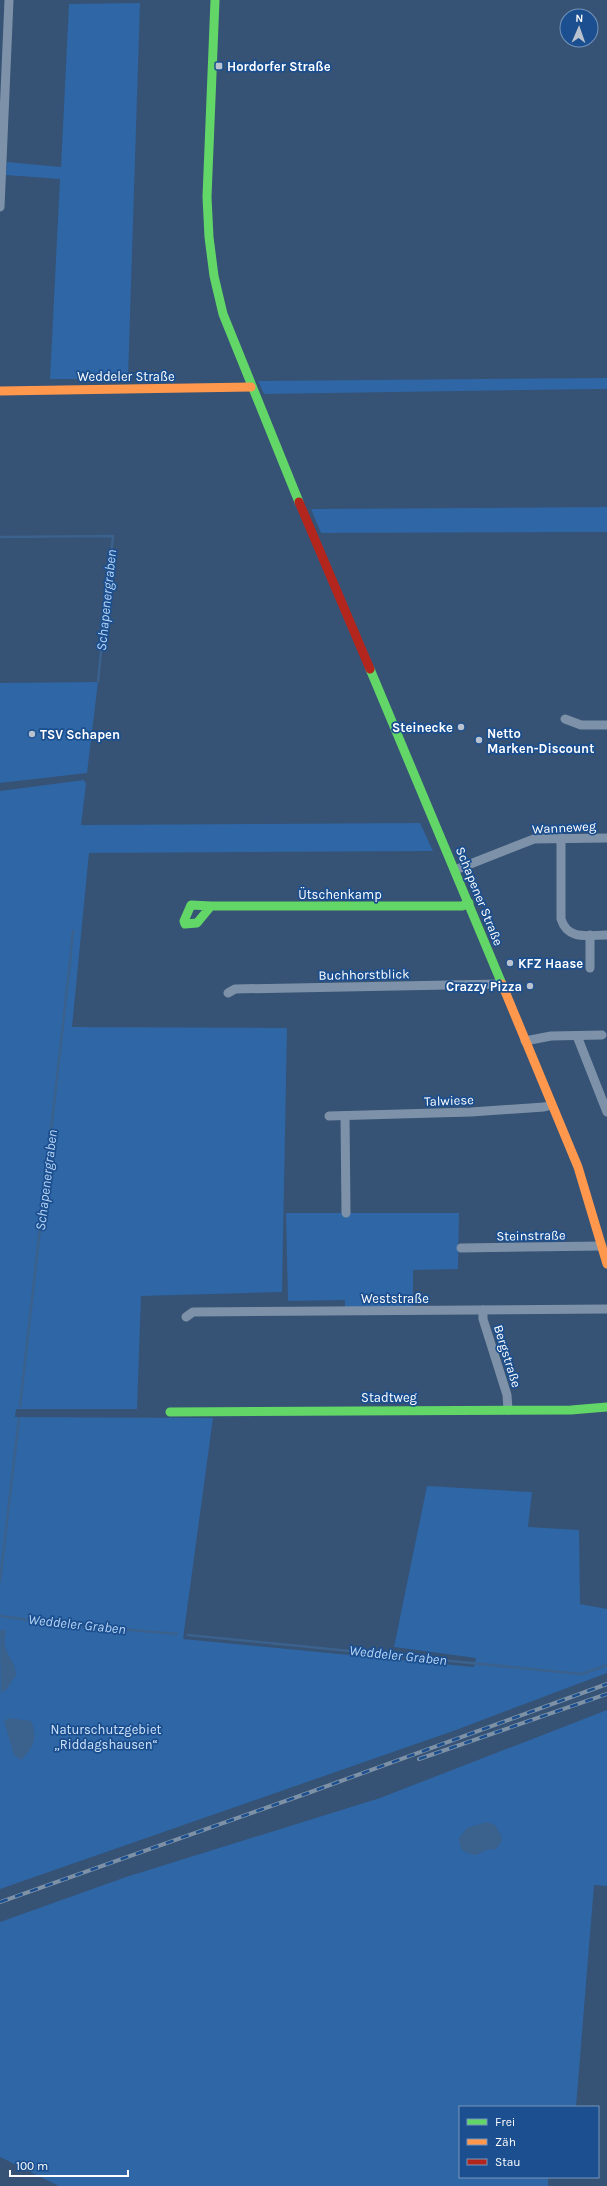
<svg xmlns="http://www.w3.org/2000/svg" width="607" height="2186" viewBox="0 0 607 2186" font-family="Karla,sans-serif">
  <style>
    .green { fill: #2f66a5 }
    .water { fill: #3b618d }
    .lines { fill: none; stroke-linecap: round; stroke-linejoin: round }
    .stream { stroke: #3b618d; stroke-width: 2.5 }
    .street { stroke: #7d92a8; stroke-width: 9 }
    .fast { stroke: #63d668; stroke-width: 9 }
    .slow { stroke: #ff974d; stroke-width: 9 }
    .jam { stroke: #b3261e; stroke-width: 9 }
    .rail-casing { stroke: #7e92a7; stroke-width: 4 }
    .rail { stroke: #1b4f8f; stroke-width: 2.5; stroke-dasharray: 8; stroke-linecap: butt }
    .poi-dot { fill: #b9c2ce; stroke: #1b4f8f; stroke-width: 1.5 }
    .labels { text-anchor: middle; stroke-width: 3.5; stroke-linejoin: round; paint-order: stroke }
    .poi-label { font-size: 13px; font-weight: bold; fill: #fff; stroke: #1b4f8f; text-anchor: start }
    .street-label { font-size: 13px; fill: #fff; stroke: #1b4f8f }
    .park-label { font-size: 13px; fill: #cfe3fa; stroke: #1b4f8f }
    .water-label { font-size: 14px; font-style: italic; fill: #b5d3f5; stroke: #1b4f8f }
  </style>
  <rect width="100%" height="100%" fill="#365274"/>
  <!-- green -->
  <g class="green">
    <path d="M140,3L128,379H50L60,179L6,175L7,162L61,167L69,4Z"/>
    <path d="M607,378V389H596L264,394L258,381Z"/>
    <path d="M607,507V532L321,533L311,509Z"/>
    <path d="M98,682L87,773L0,783V683Z"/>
    <path d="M84,780L86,784L81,825L420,823L433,851L89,853L72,1027L287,1028L282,1292L141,1296L137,1409H16L15,1417L213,1418L183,1639L474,1667L476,1658L394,1647L427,1486L532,1492L528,1527L579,1530L580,1604L607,1609V1673L456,1730L0,1889V791Z"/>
    <path d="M286,1213H459L458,1269L413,1270V1307H345V1300L288,1301Z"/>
    <path d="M607,1710V1886L594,1885L576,2107H460V2177H548V2186H59L0,2157V1922L126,1877L380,1798Z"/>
  </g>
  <!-- water -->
  <g class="water">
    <path d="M4,1629L6,1631C0,1654 16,1658 16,1675L6,1690L1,1693L0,1631Z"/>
    <path d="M9,1718L31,1721C38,1738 34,1747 21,1760L14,1755L4,1721Z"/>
    <path d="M487,1822L495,1825L502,1837L501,1843L495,1850L489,1849L476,1855C464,1853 459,1850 459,1838L467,1828Z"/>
  </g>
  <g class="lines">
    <!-- stream -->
    <g class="stream">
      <path d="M0,537L113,536L98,681"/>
      <path d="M71,950L73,931"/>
      <path d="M20,1406L71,953"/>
      <path d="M0,1581L19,1418"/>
      <path d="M0,1616L52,1623L177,1634"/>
      <path d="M188,1635L582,1674L607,1665"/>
    </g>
    <!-- street -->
    <g class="street">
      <path d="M0,207L9,0"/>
      <path d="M565,719L581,725H607"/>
      <path d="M561,838V919C568,941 588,935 607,935"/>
      <path d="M455,870L534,839L607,838"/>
      <path d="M590,968V935"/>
      <path d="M228,993L235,989L501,984"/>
      <path d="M577,1036L607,1112"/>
      <path d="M525,1041L551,1036L602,1035"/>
      <path d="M329,1116L471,1112L544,1107L552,1105"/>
      <path d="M345,1116L346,1213"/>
      <path d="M461,1248L602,1246"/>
      <path d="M483,1310V1319L507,1395L508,1410"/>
      <path d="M186,1317L193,1312L607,1309"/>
    </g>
    <!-- fast -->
    <g class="fast">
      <path d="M215,0L207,197L209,237L214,276L223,314L299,502"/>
      <path d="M370,669L502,984"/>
      <path d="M211,906L191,905L184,921L185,924L197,923L211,906H462L469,903"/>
      <path d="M170,1412L571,1410L607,1407"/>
    </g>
    <!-- slow -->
    <g class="slow">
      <path d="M0,391L251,387"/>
      <path d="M502,984L578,1167L607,1264"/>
    </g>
    <!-- jam -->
    <path class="jam" d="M299,502L370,669"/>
    <defs>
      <g id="rail">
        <path d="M419,1759L607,1694"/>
        <path d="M0,1902L308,1793L607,1684"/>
      </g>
    </defs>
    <!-- rail casing -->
    <use href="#rail" class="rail-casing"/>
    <!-- rail -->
    <use href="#rail" class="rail"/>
  </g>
  <!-- markers -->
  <g class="poi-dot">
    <rect x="215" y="62" width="8" height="8" rx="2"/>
    <circle cx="461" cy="727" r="4"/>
    <circle cx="32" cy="734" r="4"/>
    <circle cx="479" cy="740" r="4"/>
    <circle cx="510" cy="963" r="4"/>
    <circle cx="530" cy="986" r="4"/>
  </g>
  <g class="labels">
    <!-- poi labels -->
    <g class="poi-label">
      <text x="227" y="71">Hordorfer Straße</text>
      <text x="453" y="732" text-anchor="end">Steinecke</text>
      <text x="487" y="738">Netto<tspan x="487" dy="15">Marken-Discount</tspan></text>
      <text x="40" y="739">TSV Schapen</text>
      <text x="518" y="968">KFZ Haase</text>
      <text x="522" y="991" text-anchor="end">Crazzy Pizza</text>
    </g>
    <!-- street labels -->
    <g class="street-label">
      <text x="126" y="381">Weddeler Straße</text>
      <text transform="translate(564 827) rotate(-3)" y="5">Wanneweg</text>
      <text x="340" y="899">Ütschenkamp</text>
      <text transform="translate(480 896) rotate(68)" y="5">Schapener Straße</text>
      <text transform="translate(364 974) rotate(-1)" y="5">Buchhorstblick</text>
      <text transform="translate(449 1100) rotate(-2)" y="5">Talwiese</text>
      <text transform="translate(531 1235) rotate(-1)" y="5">Steinstraße</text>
      <text x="395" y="1303">Weststraße</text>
      <text transform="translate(508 1356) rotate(73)" y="5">Bergstraße</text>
      <text x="389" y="1402">Stadtweg</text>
    </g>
    <!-- park labels -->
    <g class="park-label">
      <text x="106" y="1734">Naturschutzgebiet<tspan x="106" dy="15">„Riddagshausen“</tspan></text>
    </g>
    <!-- water labels -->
    <g class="water-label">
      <text transform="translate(106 600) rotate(-84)" y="5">Schapenergraben</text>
      <text transform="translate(46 1180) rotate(-83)" y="5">Schapenergraben</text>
      <text transform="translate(77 1624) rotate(6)" y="5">Weddeler Graben</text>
      <text transform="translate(398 1655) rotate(6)" y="5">Weddeler Graben</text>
    </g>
  </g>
  <!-- legend -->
  <rect x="459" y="2106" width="140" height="72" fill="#1b4f8f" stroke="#7695bc"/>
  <rect x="467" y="2119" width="20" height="6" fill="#63d668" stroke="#7695bc"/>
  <text x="495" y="2126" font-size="12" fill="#ffffff">Frei</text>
  <rect x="467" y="2139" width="20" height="6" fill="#ff974d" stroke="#7695bc"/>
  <text x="495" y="2146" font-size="12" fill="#ffffff">Zäh</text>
  <rect x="467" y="2159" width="20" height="6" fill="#b3261e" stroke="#7695bc"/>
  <text x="495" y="2166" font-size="12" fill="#ffffff">Stau</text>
  <!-- north arrow -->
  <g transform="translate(579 28) rotate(2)"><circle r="19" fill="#1b4f8f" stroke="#7695bc"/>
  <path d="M0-3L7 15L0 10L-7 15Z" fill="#b9c2ce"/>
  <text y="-6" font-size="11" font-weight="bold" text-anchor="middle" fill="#ffffff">N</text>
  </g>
  <!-- scale -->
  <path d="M10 2170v6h118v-6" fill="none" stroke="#ffffff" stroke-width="2"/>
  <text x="16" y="2170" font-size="12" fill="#ffffff" stroke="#1b4f8f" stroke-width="3" paint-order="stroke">100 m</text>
</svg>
